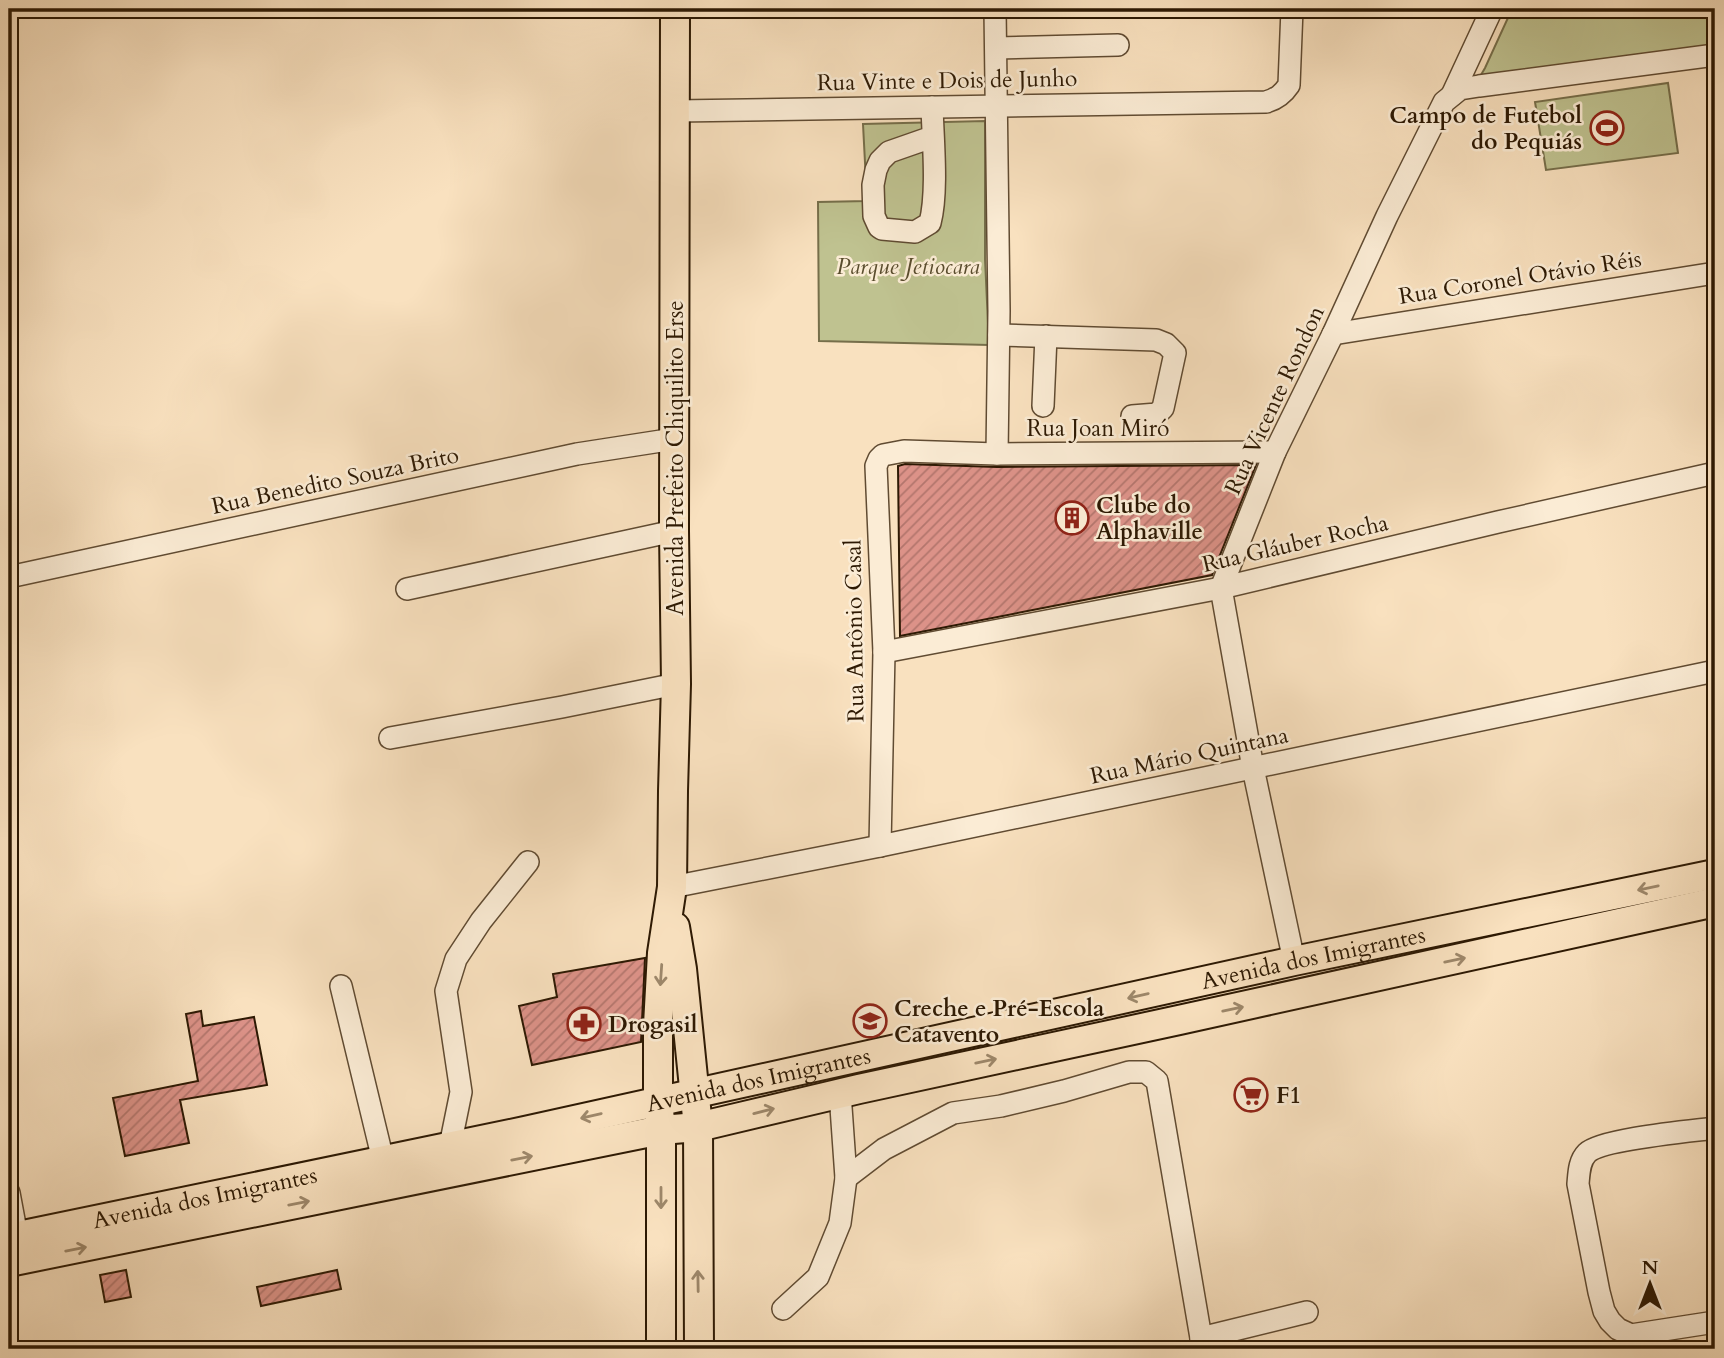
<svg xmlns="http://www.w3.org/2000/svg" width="1724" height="1358" viewBox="0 0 1724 1358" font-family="Cardo,serif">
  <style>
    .park { fill: #bfc290; stroke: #766e4a; stroke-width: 2 }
    .building { fill: url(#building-hatch); stroke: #2d1903; stroke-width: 2 }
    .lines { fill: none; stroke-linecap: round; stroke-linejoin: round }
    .minor-casing { stroke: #604b32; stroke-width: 24 }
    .major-casing { stroke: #2d1903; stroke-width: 32 }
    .minor { stroke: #fbecd5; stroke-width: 21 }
    .major { stroke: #f9e1bf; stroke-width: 28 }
    .oneway { stroke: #9d876a }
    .labels { text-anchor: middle; stroke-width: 5; stroke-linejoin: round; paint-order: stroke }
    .street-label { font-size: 23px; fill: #2d1903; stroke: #fbecd5 }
    .poi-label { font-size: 23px; font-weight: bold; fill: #2d1903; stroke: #fbecd5; text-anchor: start }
    .park-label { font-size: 23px; font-style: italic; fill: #594c2d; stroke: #fbecd5 }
  </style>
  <defs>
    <pattern id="building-hatch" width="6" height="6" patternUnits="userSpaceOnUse" patternTransform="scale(1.75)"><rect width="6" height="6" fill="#dc9288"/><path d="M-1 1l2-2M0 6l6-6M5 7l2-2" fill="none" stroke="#b3766d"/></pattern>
  </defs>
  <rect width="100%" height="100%" fill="#f9e1bf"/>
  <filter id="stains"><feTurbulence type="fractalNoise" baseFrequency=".00286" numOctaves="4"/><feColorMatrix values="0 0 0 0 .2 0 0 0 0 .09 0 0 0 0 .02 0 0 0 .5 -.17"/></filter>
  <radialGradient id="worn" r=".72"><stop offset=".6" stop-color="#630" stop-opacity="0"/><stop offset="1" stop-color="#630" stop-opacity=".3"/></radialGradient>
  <!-- park -->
  <g class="park">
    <path d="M1512,9H1715V47L1478,80L1485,68Z"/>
    <path d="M1668,83L1678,153L1546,170L1535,102Z"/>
    <path d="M985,121V259L989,345L819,341L818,202L867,201L863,124Z"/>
  </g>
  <!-- building -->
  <g class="building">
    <path d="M905,464L997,467L1256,465L1212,575L900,636L898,466Z"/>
    <path d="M645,958L641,1042L532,1065L519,1006L557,997L553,974Z"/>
    <path d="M201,1011L203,1026L254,1017L267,1085L180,1100L189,1143L125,1156L113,1098L198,1081L186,1014Z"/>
    <path d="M126,1270L131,1297L105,1302L100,1275Z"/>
    <path d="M337,1270L341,1289L261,1306L257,1287Z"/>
  </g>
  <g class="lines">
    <defs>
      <g id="minor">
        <path d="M995,9L999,311L997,454"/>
        <path d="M996,48L1118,45"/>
        <path d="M1452,95L1492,9"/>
        <path d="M932,107C933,141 938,192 930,223L915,232L882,229L879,227L874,216L873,185L876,170L880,161L889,152L932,137"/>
        <path d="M676,111L1266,102C1277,99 1283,94 1289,85L1292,9"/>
        <path d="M1333,334L1715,273"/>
        <path d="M999,335L1156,340L1166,344L1175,353L1163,408L1157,414L1132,416"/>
        <path d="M1043,406L1046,336"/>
        <path d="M9,577L577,454L674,439"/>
        <path d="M407,589L674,531"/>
        <path d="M884,652L1221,588L1498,522L1715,473"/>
        <path d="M390,738L562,707L676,684"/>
        <path d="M880,846L884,652L876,466L879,459L883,455L904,451L997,454L1275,452"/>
        <path d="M672,887L880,846L1715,671"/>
        <path d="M1294,961L1253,768L1221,588L1275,452L1333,334L1387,216L1444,102L1460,89L1479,86L1715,55"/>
        <path d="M341,986L383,1160"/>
        <path d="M1715,1128C1692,1131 1601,1139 1587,1153C1579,1161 1579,1173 1578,1184L1599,1292L1604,1311L1610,1321L1618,1329L1631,1335L1715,1322"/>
        <path d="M450,1146L461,1092L446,991L456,959L481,921L528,862"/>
        <path d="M846,1178L884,1149L953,1113L1001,1106L1064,1091L1129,1072H1146L1157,1081L1201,1338V1349"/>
        <path d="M9,1193L17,1236"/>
        <path d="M783,1309L818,1277L840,1223L846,1178L840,1093"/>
        <path d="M1201,1338L1307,1312"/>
      </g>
      <g id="major">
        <path d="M675,927L682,969L698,1127L699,1349"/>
        <path id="s1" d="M9,1238L525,1131L1294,961L1715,874"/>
        <path d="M9,1262L661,1130L698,1127L859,1089L1179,1020L1715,902"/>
        <path d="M661,1349V1130L658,1101V1025L662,953L672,887L673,791L676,684L674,531L675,9"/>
      </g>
    </defs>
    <!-- minor casing -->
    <use href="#minor" class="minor-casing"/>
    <!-- major casing -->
    <use href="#major" class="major-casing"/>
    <!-- minor -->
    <use href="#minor" class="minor"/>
    <!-- major -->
    <use href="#major" class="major"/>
  </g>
  <!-- one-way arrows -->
  <defs><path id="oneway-shaft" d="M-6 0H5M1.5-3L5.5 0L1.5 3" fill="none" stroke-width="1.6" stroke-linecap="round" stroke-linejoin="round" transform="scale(1.75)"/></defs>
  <g class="oneway">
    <use href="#oneway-shaft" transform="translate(1648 888) rotate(168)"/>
    <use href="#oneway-shaft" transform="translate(1455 960) rotate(-12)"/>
    <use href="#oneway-shaft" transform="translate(661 975) rotate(94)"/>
    <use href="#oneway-shaft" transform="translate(1138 996) rotate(167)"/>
    <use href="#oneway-shaft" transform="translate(1233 1009) rotate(-12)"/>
    <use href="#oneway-shaft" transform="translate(986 1061) rotate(-12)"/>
    <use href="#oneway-shaft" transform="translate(764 1111) rotate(-14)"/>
    <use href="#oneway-shaft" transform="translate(591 1116) rotate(167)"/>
    <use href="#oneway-shaft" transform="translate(522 1158) rotate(-11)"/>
    <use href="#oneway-shaft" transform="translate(661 1198) rotate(90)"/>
    <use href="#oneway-shaft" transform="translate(299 1203) rotate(-11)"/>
    <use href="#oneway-shaft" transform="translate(76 1249) rotate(-11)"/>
    <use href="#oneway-shaft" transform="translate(698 1281) rotate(-91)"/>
  </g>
  <!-- icons -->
  <defs>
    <symbol id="stadium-ring" viewBox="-11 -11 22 22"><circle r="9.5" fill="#fbecd5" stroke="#8f2418" stroke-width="1.5"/><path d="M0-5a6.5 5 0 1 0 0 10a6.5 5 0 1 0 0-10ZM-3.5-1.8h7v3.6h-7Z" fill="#8f2418"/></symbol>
    <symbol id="building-ring" viewBox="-11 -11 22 22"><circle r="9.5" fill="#fbecd5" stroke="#8f2418" stroke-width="1.5"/><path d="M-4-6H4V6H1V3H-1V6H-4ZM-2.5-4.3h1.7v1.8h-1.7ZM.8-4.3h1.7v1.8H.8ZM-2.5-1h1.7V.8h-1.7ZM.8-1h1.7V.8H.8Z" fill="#8f2418"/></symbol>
    <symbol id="school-ring" viewBox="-11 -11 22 22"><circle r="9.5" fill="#fbecd5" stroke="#8f2418" stroke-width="1.5"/><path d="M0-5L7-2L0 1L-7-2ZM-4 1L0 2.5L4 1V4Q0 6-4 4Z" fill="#8f2418"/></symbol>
    <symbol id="pharmacy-ring" viewBox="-11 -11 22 22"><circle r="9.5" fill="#fbecd5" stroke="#8f2418" stroke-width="1.5"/><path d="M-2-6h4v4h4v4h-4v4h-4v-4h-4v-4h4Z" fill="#8f2418"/></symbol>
    <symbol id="supermarket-ring" viewBox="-11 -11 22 22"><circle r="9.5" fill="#fbecd5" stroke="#8f2418" stroke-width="1.5"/><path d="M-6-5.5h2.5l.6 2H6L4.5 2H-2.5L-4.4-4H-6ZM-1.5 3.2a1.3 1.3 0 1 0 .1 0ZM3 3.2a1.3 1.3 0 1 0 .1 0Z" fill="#8f2418"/></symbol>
  </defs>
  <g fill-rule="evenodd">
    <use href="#stadium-ring" x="1588" y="109" width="38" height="38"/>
    <use href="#building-ring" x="1053" y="499" width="38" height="38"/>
    <use href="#school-ring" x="851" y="1002" width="38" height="38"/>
    <use href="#pharmacy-ring" x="565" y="1005" width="38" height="38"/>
    <use href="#supermarket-ring" x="1232" y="1076" width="38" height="38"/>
  </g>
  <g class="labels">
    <!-- street labels -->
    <g class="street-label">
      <text transform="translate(947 80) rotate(-1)" y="8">Rua Vinte e Dois de Junho</text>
      <text transform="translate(1520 277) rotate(-9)" y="8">Rua Coronel Otávio Réis</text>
      <text transform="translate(1274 400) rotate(-65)" y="8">Rua Vicente Rondon</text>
      <text x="1098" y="436">Rua Joan Miró</text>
      <text transform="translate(675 458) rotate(-90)" y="8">Avenida Prefeito Chiquilito Erse</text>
      <text transform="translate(335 480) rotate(-12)" y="8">Rua Benedito Souza Brito</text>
      <text transform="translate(1295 543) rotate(-13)" y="8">Rua Gláuber Rocha</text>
      <text transform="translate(854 631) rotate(-91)" y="8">Rua Antônio Casal</text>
      <text transform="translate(1189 755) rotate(-12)" y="8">Rua Mário Quintana</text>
      <text dy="8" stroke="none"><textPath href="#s1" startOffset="1334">Avenida dos Imigrantes</textPath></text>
      <text dy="8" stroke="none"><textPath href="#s1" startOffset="766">Avenida dos Imigrantes</textPath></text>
      <text dy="8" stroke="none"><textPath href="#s1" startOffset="200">Avenida dos Imigrantes</textPath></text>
    </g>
    <!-- poi labels -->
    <g class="poi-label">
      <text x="1582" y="123" text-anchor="end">Campo de Futebol<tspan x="1582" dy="26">do Pequiás</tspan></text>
      <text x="1096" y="513">Clube do<tspan x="1096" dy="26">Alphaville</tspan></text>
      <text x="894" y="1016">Creche e Pré-Escola<tspan x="894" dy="26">Catavento</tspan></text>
      <text x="608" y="1032">Drogasil</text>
      <text x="1276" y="1103">F1</text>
    </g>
    <!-- park labels -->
    <g class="park-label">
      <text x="908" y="274">Parque Jetiocara</text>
    </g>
  </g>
  <!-- margin -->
  <rect width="1724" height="1358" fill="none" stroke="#f9e1bf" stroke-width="35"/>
  <rect x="10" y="10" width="1703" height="1337" fill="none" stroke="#2d1903" stroke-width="3.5"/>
  <rect x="18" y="18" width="1689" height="1323" fill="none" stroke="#2d1903" stroke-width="2"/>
  <!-- north arrow -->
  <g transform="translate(1650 1284)" stroke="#fbecd5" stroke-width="5" paint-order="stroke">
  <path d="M0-5L12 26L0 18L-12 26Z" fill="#2d1903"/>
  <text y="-10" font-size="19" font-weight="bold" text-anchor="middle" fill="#2d1903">N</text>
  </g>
  <rect width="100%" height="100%" filter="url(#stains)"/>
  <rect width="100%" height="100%" fill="url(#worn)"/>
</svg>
